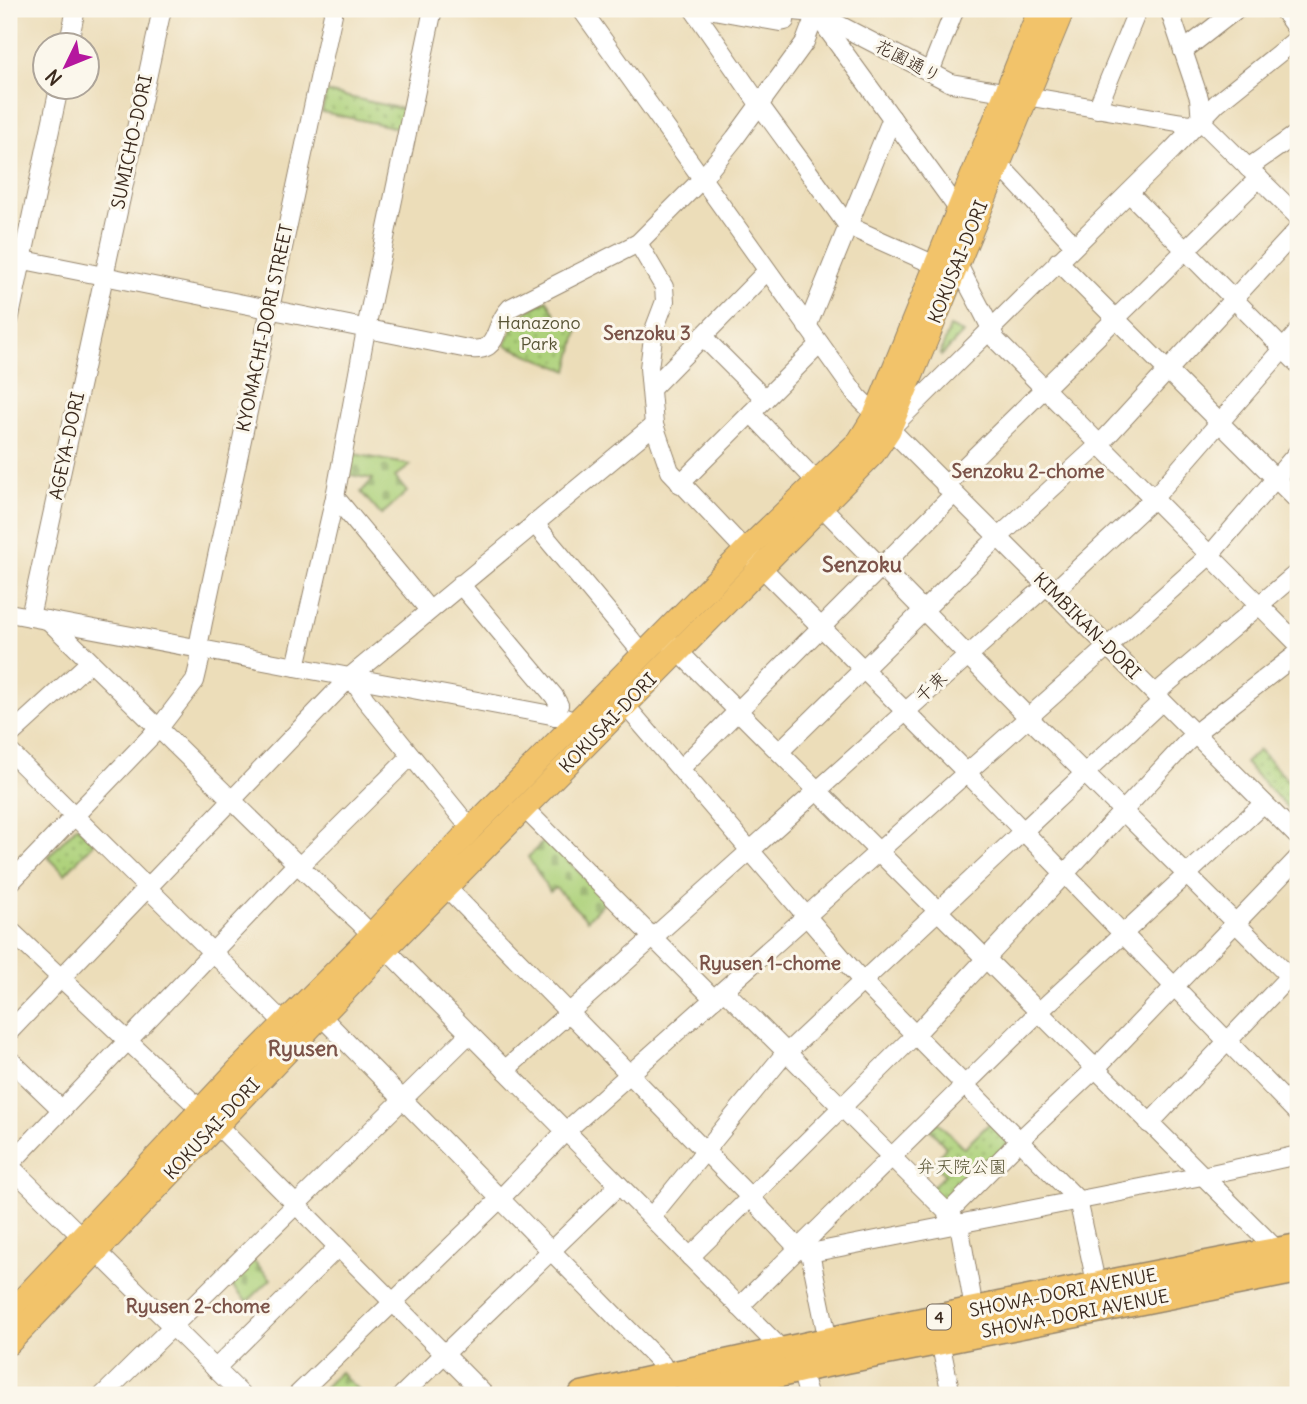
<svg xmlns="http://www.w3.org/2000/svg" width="1307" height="1404" viewBox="0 0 1307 1404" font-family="Delius,'Klee One',sans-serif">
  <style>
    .green { fill: url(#green-dots); stroke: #747e4c; stroke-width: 2 }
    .cemetery { fill: url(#cemetery-stones); stroke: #747e4c; stroke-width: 2 }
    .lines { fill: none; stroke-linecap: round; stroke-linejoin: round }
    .minor-casing { stroke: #94846c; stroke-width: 20 }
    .major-casing { stroke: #94846c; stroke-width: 25 }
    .highway-casing { stroke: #94846c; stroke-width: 29 }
    .minor { stroke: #fff; stroke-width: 18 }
    .major { stroke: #f2c36a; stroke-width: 23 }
    .highway { stroke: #f2c36a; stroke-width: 26 }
    .labels { text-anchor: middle; stroke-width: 6; stroke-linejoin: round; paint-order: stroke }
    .shield { fill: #fbf7ec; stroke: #75685c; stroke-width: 2 }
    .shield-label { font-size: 16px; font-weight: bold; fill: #3b2a1e }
    .street-label { font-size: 18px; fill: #3b2a1e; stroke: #fbf7ec }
    .park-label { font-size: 18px; fill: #585435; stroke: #fbf7ec }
    .neighbourhood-label { font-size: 19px; font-weight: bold; fill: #7b5349; stroke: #fbf7ec }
    .quarter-label { font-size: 21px; font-weight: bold; fill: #7b5349; stroke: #fbf7ec }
  </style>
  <defs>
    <pattern id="green-dots" width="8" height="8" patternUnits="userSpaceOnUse" patternTransform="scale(1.75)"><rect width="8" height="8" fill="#add17a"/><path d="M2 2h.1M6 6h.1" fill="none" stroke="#8eaa63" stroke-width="1.8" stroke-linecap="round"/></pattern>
    <pattern id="cemetery-stones" width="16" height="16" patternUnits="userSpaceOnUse" patternTransform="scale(1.75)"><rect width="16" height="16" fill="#add17a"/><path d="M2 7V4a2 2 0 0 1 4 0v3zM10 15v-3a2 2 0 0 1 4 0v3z" fill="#8eaa63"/></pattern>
  </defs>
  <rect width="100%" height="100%" fill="#fbf7ec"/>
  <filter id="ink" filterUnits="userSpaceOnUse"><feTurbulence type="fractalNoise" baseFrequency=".0143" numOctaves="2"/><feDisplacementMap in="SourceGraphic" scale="14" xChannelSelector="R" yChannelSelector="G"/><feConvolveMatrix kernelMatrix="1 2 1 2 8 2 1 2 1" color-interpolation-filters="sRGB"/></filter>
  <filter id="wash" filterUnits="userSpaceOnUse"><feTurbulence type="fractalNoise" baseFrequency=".00686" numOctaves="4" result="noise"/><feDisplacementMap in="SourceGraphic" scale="28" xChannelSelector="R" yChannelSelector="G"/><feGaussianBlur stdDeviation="1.57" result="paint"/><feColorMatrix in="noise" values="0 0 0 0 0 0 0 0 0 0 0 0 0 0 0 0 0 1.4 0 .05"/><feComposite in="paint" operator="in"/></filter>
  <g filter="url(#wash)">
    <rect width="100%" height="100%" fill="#ecddb9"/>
    <!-- green -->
    <g class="green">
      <path d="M326,92L407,110L403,129L322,112Z"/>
      <path d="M547,300L558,319L578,330L568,371L505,345C517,317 521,314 547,300Z"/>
      <path d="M950,327L963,333L941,356L940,354Z"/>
      <path d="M1259,750L1298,791V819L1245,763Z"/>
      <path d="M77,826L94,843L65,874L48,857Z"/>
      <path d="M994,1119L1016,1140L947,1207L929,1189L945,1175L934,1163L946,1147L930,1129L938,1122L964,1148Z"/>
    </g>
    <!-- cemetery -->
    <g class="cemetery">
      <path d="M349,453L411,465L395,477L407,492L381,515L361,492L373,479L345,474Z"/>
      <path d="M546,839L607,899L587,920L556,888L550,892L528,857Z"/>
      <path d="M252,1259L271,1279L247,1302L228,1282Z"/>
      <path d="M340,1372L362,1394L317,1395Z"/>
    </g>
  </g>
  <g filter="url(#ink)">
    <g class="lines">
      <defs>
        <g id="minor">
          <path d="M581,9L858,397L1298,837"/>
          <path d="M693,9L759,104L848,226L935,265"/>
          <path d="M708,9L780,22L785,21"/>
          <path d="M769,9L816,13L951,83L1177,122L1190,124L1201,121"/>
          <path d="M1169,9L1199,98L1201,121L1298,217"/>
          <path d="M1282,9L1298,31"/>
          <path d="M819,18L958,209"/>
          <path d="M68,46L76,9"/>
          <path d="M1183,51L1237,9"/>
          <path d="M930,72L955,9"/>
          <path d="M1097,109L1138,9"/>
          <path d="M998,163L1074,245"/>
          <path d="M1248,168L1298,133"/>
          <path d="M1129,193L1298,364"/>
          <path d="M638,243L664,287L665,301L654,330L649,368L654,425L670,471L762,568L959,765L1298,1114"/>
          <path d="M9,257L463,348C503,356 490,328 510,308L638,243L702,179L735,138L805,42L816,13L821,9"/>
          <path d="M1058,261L1298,501"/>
          <path d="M958,264C970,290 985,314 996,340L1298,644"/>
          <path d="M9,321L59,88"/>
          <path d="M807,327L892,118"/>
          <path d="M703,337L765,399"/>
          <path d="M652,388L767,271"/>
          <path d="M751,413L816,481"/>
          <path d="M894,425L1172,150L1217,103L1298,38"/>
          <path d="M680,484L820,344"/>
          <path d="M945,486L1259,178"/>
          <path d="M335,497L429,610"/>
          <path d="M822,507L1021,710L1298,985"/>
          <path d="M534,523L643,654"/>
          <path d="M460,584L554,696L559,705L555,716"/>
          <path d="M1053,592L1153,499L1298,332"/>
          <path d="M9,613L562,717L585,725"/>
          <path d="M30,617L162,9"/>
          <path d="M48,620L298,865L359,922L801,1369L808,1395"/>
          <path d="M670,643L1281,1254"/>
          <path d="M296,667L335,497L368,319L433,9"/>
          <path d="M351,676L365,699L471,829"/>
          <path d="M1155,694L1298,572"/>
          <path d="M625,705L863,982L1078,1200L1097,1287"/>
          <path d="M9,736L90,662"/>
          <path d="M9,751L284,1023"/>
          <path d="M779,752L989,546L1100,444L1298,229"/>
          <path d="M681,768L953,495"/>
          <path d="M524,808L714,999"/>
          <path d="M9,884L159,728L195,681L200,660L198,647L203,622L334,9"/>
          <path d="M446,887L751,1198L799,1249L810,1253L1202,1176L1298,1155"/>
          <path d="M9,929L217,1125L485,1395"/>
          <path d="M724,990L959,1224L974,1309"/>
          <path d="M321,1016L662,1364L665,1376"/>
          <path d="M9,1032L351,676L654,425"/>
          <path d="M9,1059L62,1110"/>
          <path d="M505,1070L1046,586"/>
          <path d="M1149,1124L1298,967"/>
          <path d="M947,1214L1023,1137L1095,1069L1298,858"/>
          <path d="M651,1217L782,1057L1162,701"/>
          <path d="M810,1253L828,1341"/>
          <path d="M690,1257L915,1035L1186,743L1203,727L1298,653"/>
          <path d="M739,1307L1043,1008L1264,803"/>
          <path d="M940,1341L951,1395"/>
          <path d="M215,1369L338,1247"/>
          <path d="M103,1395L469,1034"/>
          <path d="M242,1395L9,1165L291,870L305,861L411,756"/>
          <path d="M297,1395L500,1199L566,1131L1210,555L1298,452"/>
          <path d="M402,1395L619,1185"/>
        </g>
        <g id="major">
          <path d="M9,1314L237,1071L358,949L471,829L746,550L859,441L875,415L1040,9"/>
          <path d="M9,1343L386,948L873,454L889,430L1063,9"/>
        </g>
        <g id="highway">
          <path d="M582,1395C820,1341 1059,1291 1298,1247"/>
          <path d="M688,1395L801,1369L1298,1270"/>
        </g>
      </defs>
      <!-- minor casing -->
      <use href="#minor" class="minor-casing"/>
      <!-- major casing -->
      <use href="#major" class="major-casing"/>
      <!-- highway casing -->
      <use href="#highway" class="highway-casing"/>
      <!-- minor -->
      <use href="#minor" class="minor"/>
      <!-- major -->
      <use href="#major" class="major"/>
      <!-- highway -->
      <use href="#highway" class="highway"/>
    </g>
  </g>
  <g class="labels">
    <!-- shield labels -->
    <rect class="shield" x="927" y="1304.5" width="24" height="25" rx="5"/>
    <g class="shield-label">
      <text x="939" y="1323">4</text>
    </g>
    <!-- street labels -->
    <g class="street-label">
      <text transform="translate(908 61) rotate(28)" y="6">花園通り</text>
      <text transform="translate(132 142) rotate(-78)" y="6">SUMICHO-DORI</text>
      <text transform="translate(958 262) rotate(-68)" y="6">KOKUSAI-DORI</text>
      <text transform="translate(265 328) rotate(-78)" y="6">KYOMACHI-DORI STREET</text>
      <text transform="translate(67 446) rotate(-78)" y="6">AGEYA-DORI</text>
      <text transform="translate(1087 626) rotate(45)" y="6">KIMBIKAN-DORI</text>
      <text transform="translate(931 687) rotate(-42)" y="6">千束</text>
      <text transform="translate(608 723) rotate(-46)" y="6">KOKUSAI-DORI</text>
      <text transform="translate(212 1129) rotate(-47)" y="6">KOKUSAI-DORI</text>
      <text transform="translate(1063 1293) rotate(-11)" y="6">SHOWA-DORI AVENUE</text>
      <text transform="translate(1075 1314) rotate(-11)" y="6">SHOWA-DORI AVENUE</text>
    </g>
    <!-- park labels -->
    <g class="park-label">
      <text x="539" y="329">Hanazono<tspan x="539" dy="21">Park</tspan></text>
      <text x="962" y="1173">弁天院公園</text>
    </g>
    <!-- neighbourhood labels -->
    <g class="neighbourhood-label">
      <text x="647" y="340">Senzoku 3</text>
      <text x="1028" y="478">Senzoku 2-chome</text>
      <text x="770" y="970">Ryusen 1-chome</text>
      <text x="198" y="1313">Ryusen 2-chome</text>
    </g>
    <!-- quarter labels -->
    <g class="quarter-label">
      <text x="862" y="572">Senzoku</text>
      <text x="303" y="1056">Ryusen</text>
    </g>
  </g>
  <!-- margin -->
  <rect width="1307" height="1404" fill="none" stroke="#fbf7ec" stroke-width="35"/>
  <!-- north arrow -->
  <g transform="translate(66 66) rotate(227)"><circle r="33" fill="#fbf7ec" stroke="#aea59a" stroke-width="2"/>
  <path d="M0-5L12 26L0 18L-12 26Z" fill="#b5179e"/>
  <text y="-10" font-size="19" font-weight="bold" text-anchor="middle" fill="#3b2a1e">N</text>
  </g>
</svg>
